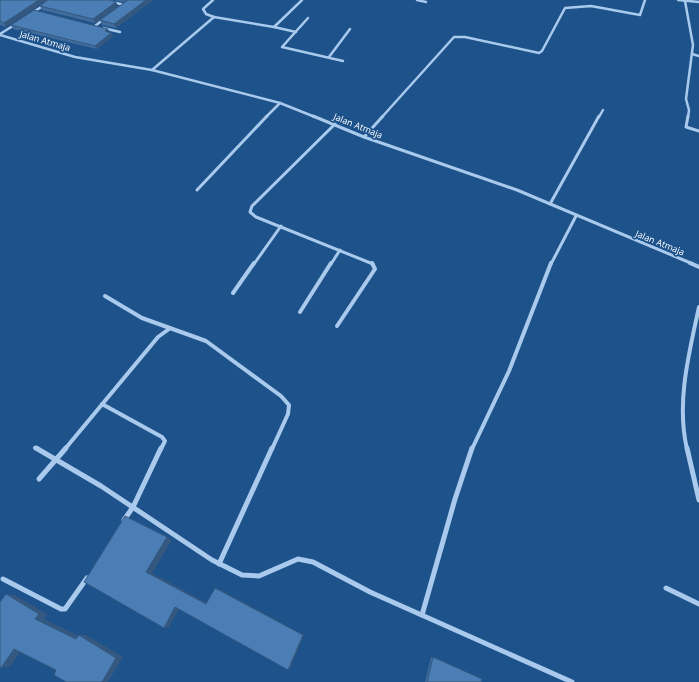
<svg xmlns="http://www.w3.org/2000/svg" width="699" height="682" viewBox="0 0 699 682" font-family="'Open Sans',sans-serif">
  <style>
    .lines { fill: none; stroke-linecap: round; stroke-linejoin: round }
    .minor-far3 { stroke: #a9caec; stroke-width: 2.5 }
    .minor-far2 { stroke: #a9caec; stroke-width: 3 }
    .minor-far1 { stroke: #a9caec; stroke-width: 4 }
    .minor { stroke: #a9caec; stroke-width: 5 }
    .wall { fill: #406c9c }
    .shaded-wall { fill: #34587f }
    .building { fill: #4a7eb5; stroke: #34587f }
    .labels { text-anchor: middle; stroke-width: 3.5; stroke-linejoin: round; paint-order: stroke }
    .far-street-label { font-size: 9px; fill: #fff; stroke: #1d528b }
  </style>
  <rect width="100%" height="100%" fill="#1d528b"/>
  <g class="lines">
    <!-- minor-far3 -->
    <g class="minor-far3">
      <path d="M105,0L124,5L123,6"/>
      <path d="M213,0L203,9L206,14L214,17"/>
      <path d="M417,0L426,2"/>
      <path d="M678,0L699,2"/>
      <path d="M685,1L693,45L686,99L689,110L688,117"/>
      <path d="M32,13L52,0"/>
      <path d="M308,18L282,47L343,61"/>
      <path d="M95,26L104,19"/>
      <path d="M274,27L296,32"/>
      <path d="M103,28L120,32"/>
      <path d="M0,34L16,24"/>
      <path d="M0,35L75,57L152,70L280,103L315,117"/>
      <path d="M692,54L699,56"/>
      <path d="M329,57L350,29"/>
      <path d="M152,70L214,17L274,27L302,0"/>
      <path d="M266,117L280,103"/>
      <path d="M382,117L454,37H465L539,53L542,51L565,8L591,6L640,15L645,0"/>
      <path d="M599,117L603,110"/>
    </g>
    <!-- minor-far2 -->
    <g class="minor-far2">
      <path d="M313,116L364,137L517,190L693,264"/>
      <path d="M688,116L686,127L699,131"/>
      <path d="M335,124L252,206L250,212L256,217L373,264"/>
      <path d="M364,137L383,116"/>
      <path d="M197,190L267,116"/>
      <path d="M550,204L599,116"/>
      <path d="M254,264L281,226"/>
      <path d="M331,264L340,250"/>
      <path d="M551,264L576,216"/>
    </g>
    <!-- minor-far1 -->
    <g class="minor-far1">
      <path d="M690,263L699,267"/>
      <path d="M233,293L254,263"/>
      <path d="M105,296L142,318L206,341L281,396L289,405L288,414L272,449"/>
      <path d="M300,312L331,263"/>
      <path d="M337,326L375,269L372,263"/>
      <path d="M102,404L162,437L165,441L161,449"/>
      <path d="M35,448L38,449"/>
      <path d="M65,449L158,337L169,329"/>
      <path d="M472,449L509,371L551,263"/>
      <path d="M687,449C676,403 689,353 699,307"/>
    </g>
    <!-- minor -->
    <g class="minor">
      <path d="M36,448L101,486L212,560L242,575L259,576L298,559L313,562L370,592L572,682"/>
      <path d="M687,448L699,500"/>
      <path d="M39,479L66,448"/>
      <path d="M124,520L133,507L161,448"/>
      <path d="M219,564L272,448"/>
      <path d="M3,579L61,609H65L87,578"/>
      <path d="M666,588L699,604"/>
      <path d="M422,615L455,499L472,448"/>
    </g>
  </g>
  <!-- wall -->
  <g class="wall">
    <path d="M0,0L6,27L0,25Z"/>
    <path d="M114,0H127L123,2Z"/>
    <path d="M128,0H153L116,28L102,25L100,20Z"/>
    <path d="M116,2L118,6L95,23L42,10L40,6Z"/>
    <path d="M11,25L110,32L111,33L113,36L97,49L13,29Z"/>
    <path d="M431,657L482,679L481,682H425Z"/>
  </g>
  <!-- shaded-wall -->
  <g class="shaded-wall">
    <path d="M39,0H48L6,27L4,23Z"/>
    <path d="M146,0H153L116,28L114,24Z"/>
    <path d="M116,2L118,6L95,23L93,19Z"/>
    <path d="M108,29L110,32L105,31Z"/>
    <path d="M111,33L113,36L97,49L95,46Z"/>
    <path d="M167,537L172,540L152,573L211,605L206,604L146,572Z"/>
    <path d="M215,588L219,589L304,635L290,669L288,670Z"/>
    <path d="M6,594L15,595L47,614L44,619L83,638L76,639L35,619Z"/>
    <path d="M175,607H180L169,627L164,628Z"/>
    <path d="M79,635H86L123,657L108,682H102Z"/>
    <path d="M23,648L10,667L1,668L14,649Z"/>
  </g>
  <!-- building -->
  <g class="building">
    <path d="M0,0H39L4,23L0,21Z"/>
    <path d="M48,0H109L116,2L93,19L40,6Z"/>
    <path d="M128,0H146L114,24L100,20Z"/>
    <path d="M34,10L108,29L105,31L111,33L95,46L11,25Z"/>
    <path d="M125,516L167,537L146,572L206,604L215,588L303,635L288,670L175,607L164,628L84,582Z"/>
    <path d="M6,594L39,614L35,619L76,639L79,635L116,658L102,682H66L54,675L56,670L14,649L1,668L0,667V602Z"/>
    <path d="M433,657L482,679L481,682H427Z"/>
  </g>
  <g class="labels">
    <!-- far-street labels -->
    <g class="far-street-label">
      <text transform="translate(45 41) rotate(16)" y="3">Jalan Atmaja</text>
      <text transform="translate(358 126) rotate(22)" y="3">Jalan Atmaja</text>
      <text transform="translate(660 243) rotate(22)" y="3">Jalan Atmaja</text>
    </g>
  </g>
</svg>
